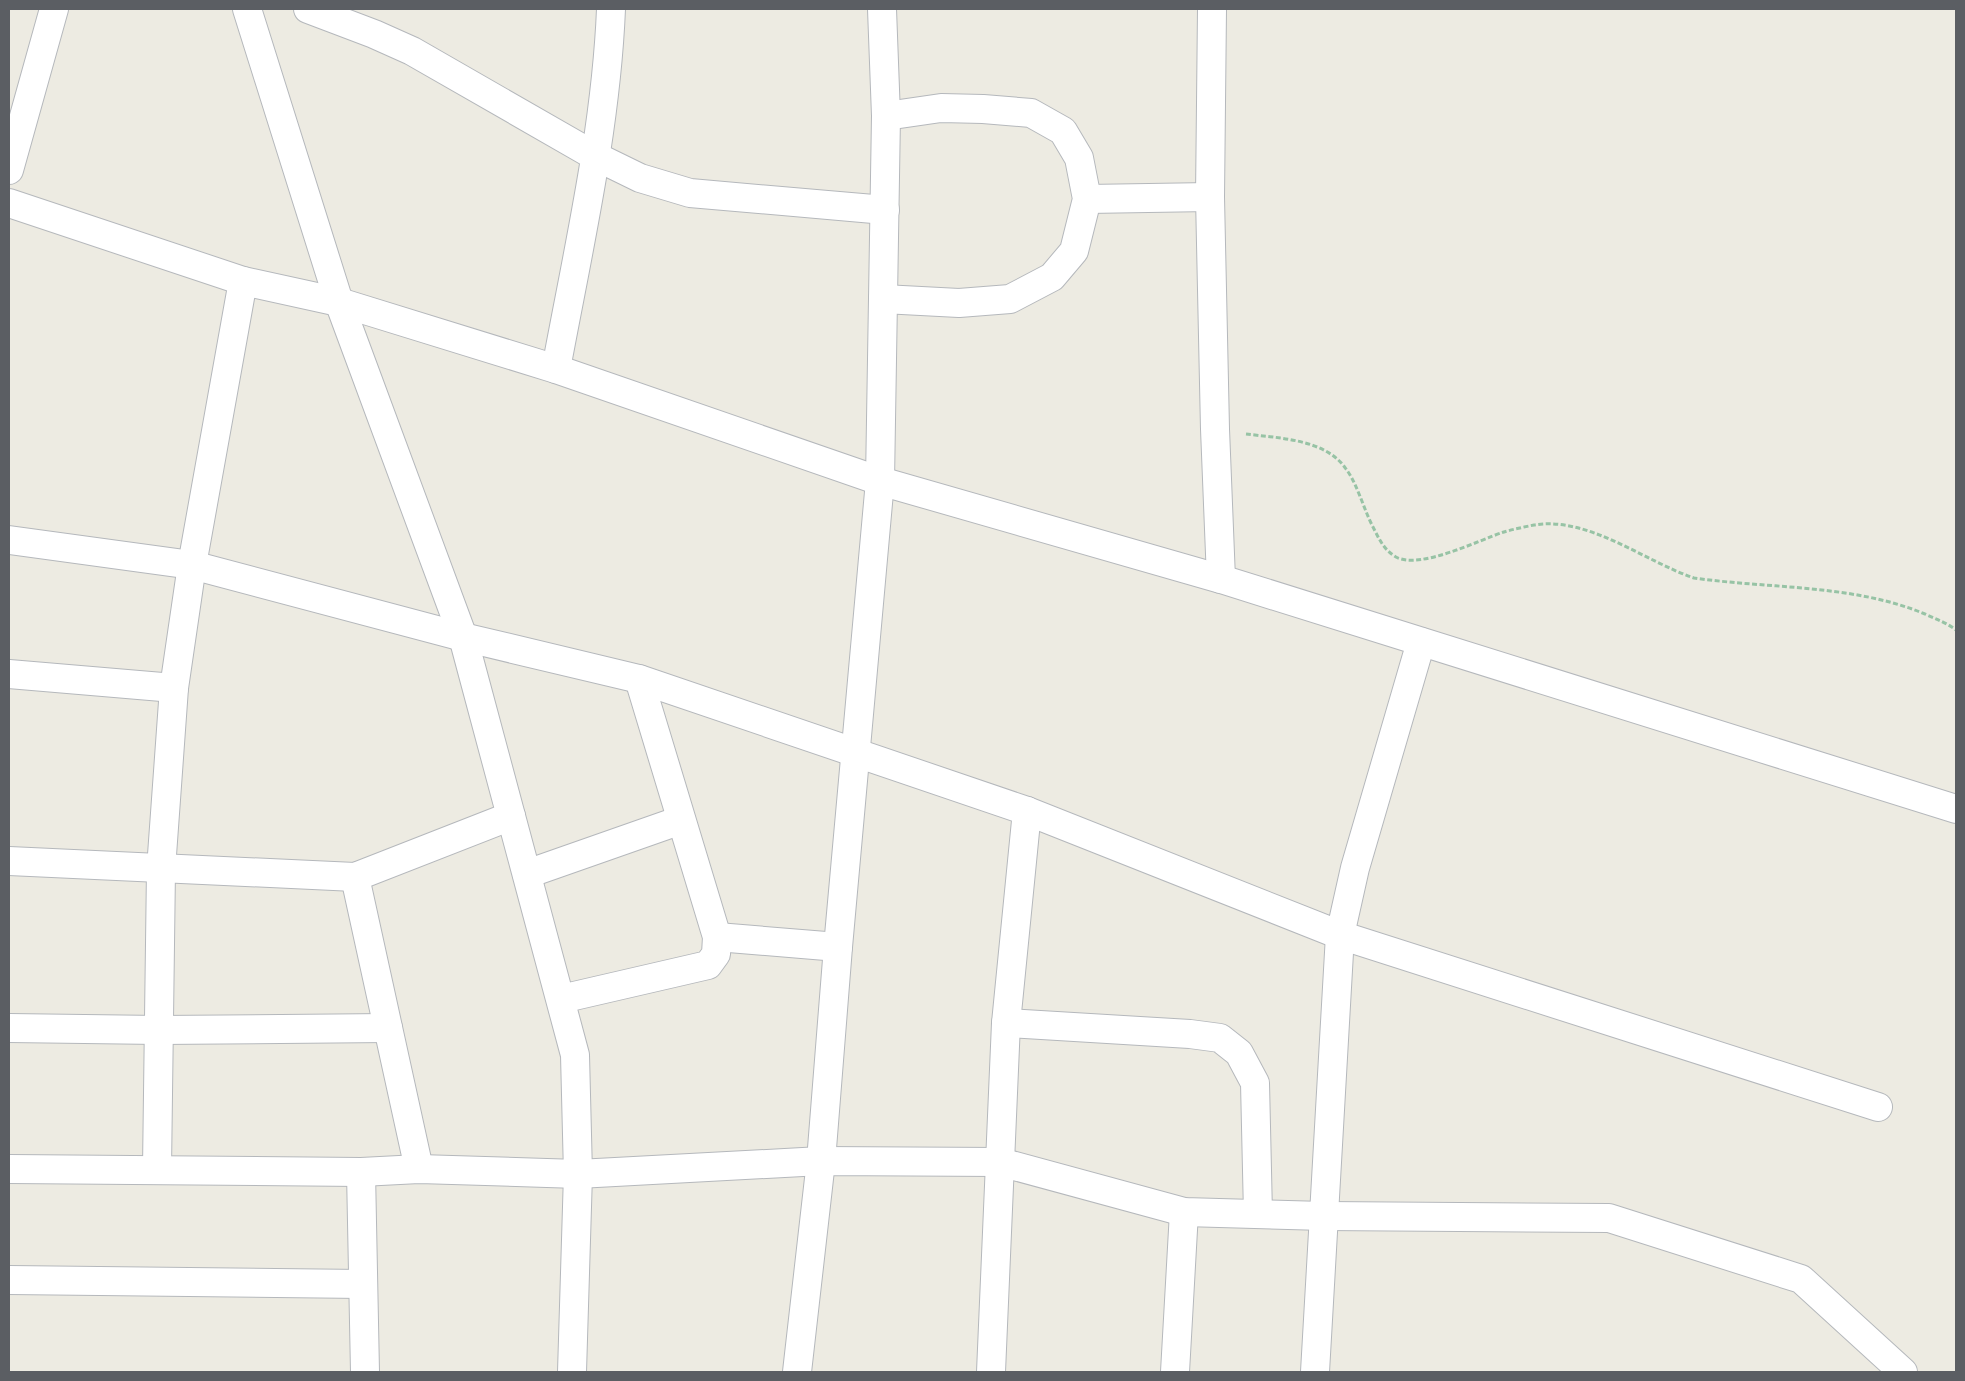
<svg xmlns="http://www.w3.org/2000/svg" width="1965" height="1381" viewBox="0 0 1965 1381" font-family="'Space Grotesk',sans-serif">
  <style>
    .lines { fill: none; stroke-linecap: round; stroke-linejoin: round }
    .street-casing { stroke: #b5b8bc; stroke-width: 30 }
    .path { stroke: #97c3a5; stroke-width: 3; stroke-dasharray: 5 2.5; stroke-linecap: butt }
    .street { stroke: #fff; stroke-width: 28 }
  </style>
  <rect width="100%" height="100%" fill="#edebe2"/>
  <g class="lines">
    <defs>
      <g id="street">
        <path d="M247,9L339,302L463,637L575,1055L578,1174L572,1372"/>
        <path d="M308,9L374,34L412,51L595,156L640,178L690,193L885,210"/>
        <path d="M1212,9L1210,197L1215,429L1221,579"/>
        <path d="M9,170L54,9"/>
        <path d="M1087,199L1210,197"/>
        <path d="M9,203L243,281L339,302L556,369L880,481L1221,579L1956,809"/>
        <path d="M883,299L959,303L1010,299L1052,277L1074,251L1087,199L1079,158L1063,131L1031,113L983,109L941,108L886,116"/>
        <path d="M556,369C578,250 606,130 611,9"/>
        <path d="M9,540L192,565L463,637L639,679L1027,811L1340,935L1878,1107"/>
        <path d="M9,674L174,688"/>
        <path d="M9,861L355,877L511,816"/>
        <path d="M527,874L681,820"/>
        <path d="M355,877L419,1169"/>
        <path d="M717,937L838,947"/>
        <path d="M561,999L708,965L716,954L717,937L639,679"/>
        <path d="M1006,1023L1190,1034L1220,1038L1239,1053L1255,1083L1258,1214"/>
        <path d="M9,1028L159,1030L388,1028"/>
        <path d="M9,1169L361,1172L419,1169L578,1174L821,1161L1000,1162L1184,1212L1324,1216L1609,1218L1801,1279L1903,1372"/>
        <path d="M157,1169L161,869L174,688L192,565L243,281"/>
        <path d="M361,1172L365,1372"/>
        <path d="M9,1280L363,1284"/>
        <path d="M797,1372L821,1161L838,947L880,481L886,116L882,9"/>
        <path d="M991,1372L1006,1023L1027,811"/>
        <path d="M1175,1372L1184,1212"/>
        <path d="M1315,1372L1340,935L1355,868L1421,642"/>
      </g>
    </defs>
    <!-- street casing -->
    <use href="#street" class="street-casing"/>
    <!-- path -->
    <path class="path" d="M1246,434C1278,438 1326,439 1346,469C1357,483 1364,510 1373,527C1379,539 1384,550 1396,557C1420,570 1479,540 1504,532C1514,529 1524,527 1534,525C1588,516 1644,561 1694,578C1771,589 1853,584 1925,614C1936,619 1947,623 1956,630"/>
    <!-- street -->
    <use href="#street" class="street"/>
  </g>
  <!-- border -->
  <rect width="1965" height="1381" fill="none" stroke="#5b5e63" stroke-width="20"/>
</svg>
